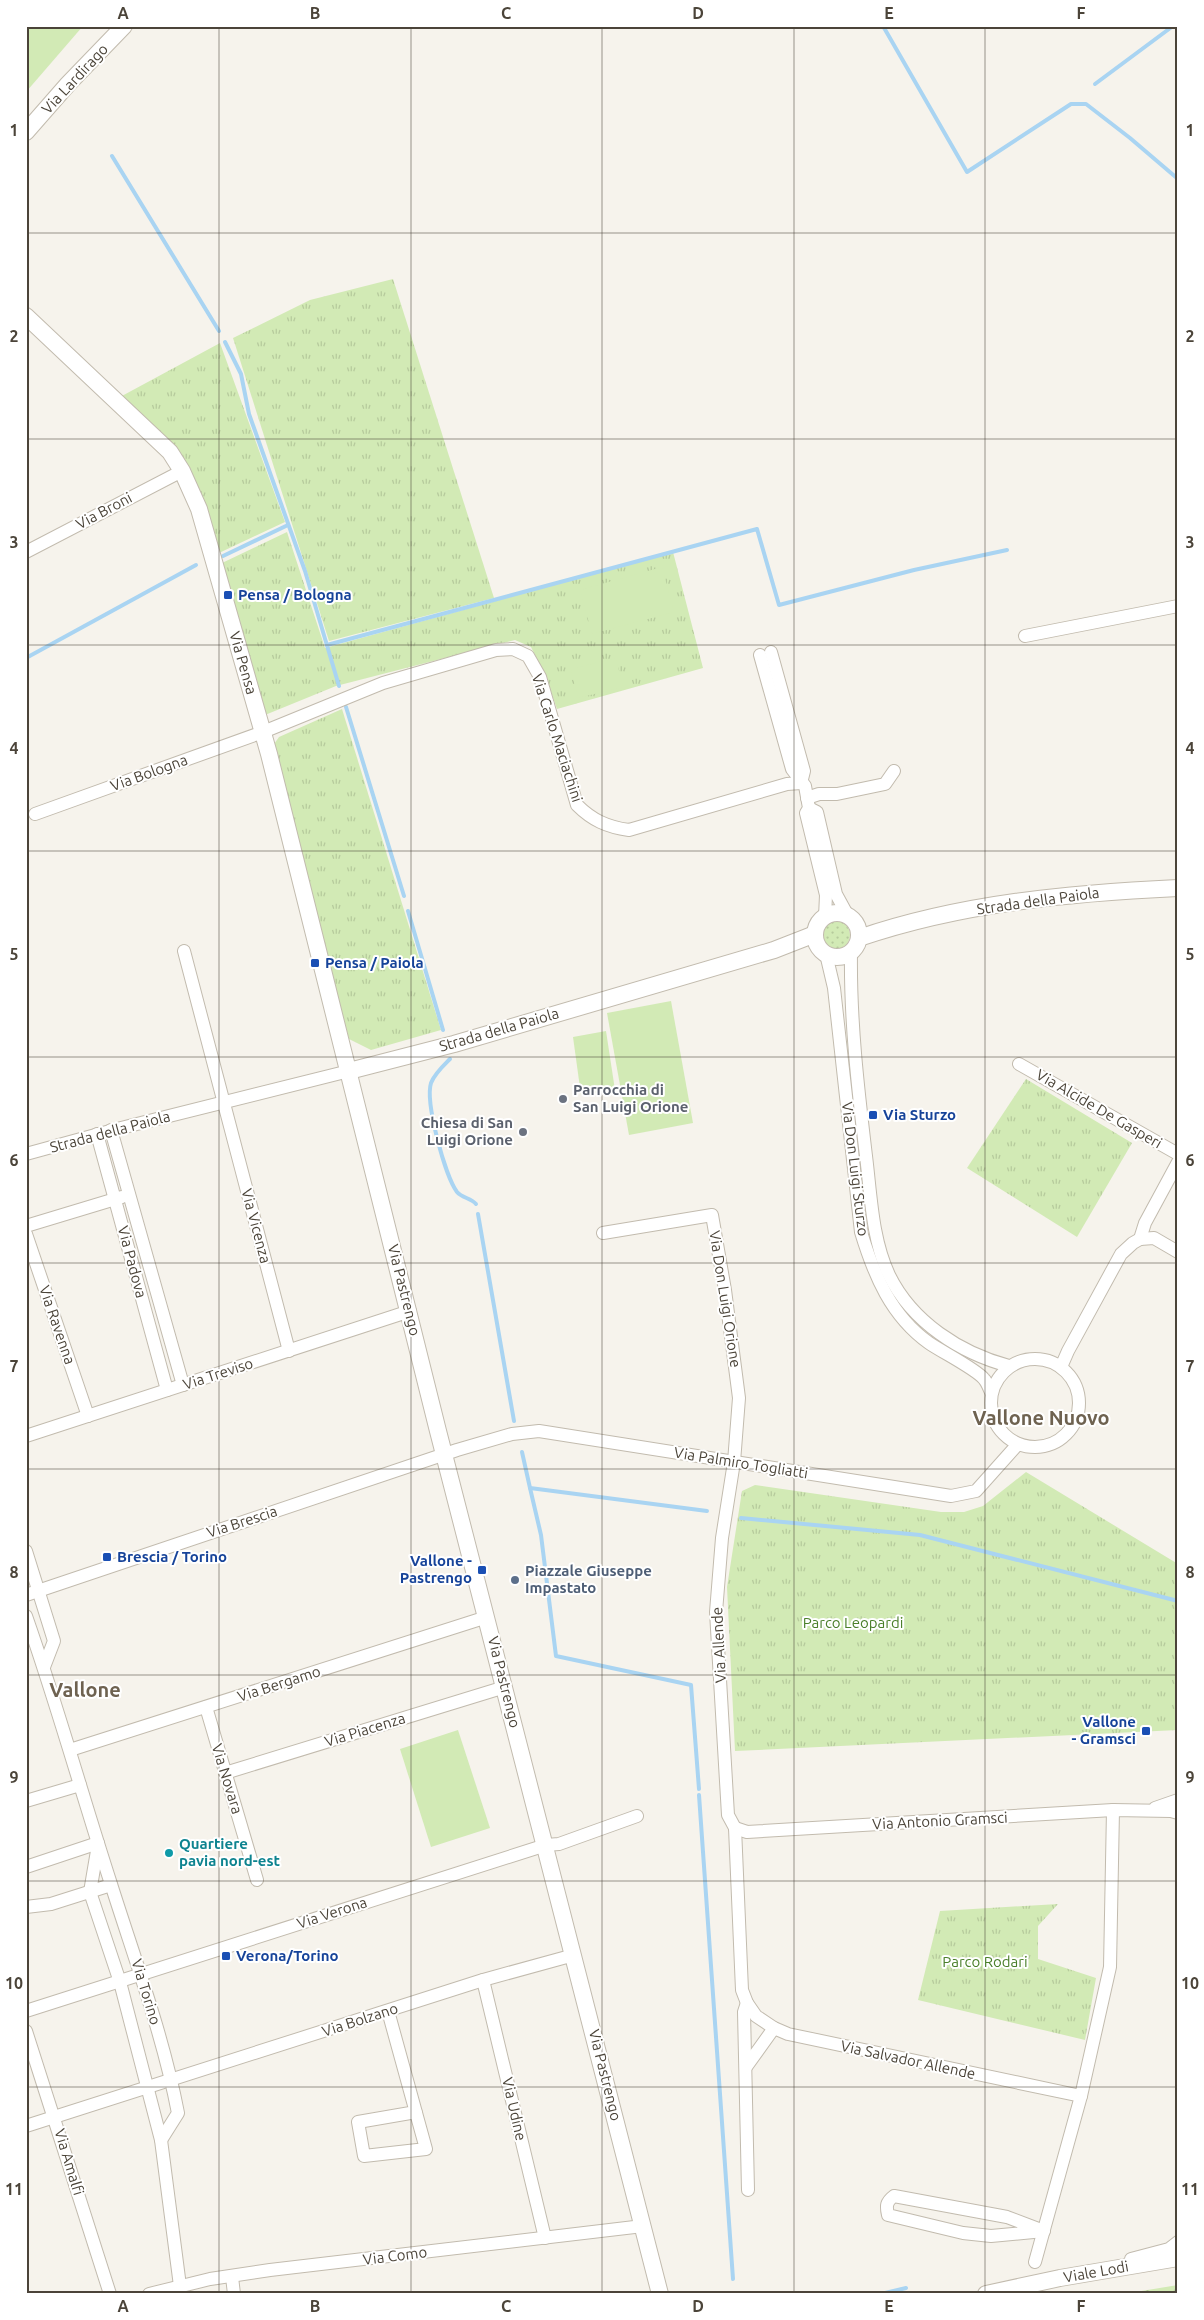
<svg xmlns="http://www.w3.org/2000/svg" width="1204" height="2320" viewBox="0 0 1204 2320" font-family="Ubuntu,sans-serif">
  <style>
    .grass { fill: url(#grass-dots) }
    .forest { fill: url(#forest-firs) }
    .park { fill: url(#park-tufts) }
    .pitch { fill: #d2eab5 }
    .lines { fill: none; stroke-linecap: round; stroke-linejoin: round }
    .stream { stroke: #a9d4f2; stroke-width: 4 }
    .minor-casing { stroke: #c2bbae; stroke-width: 14 }
    .tertiary-casing { stroke: #c2bbae; stroke-width: 18 }
    .minor { stroke: #fff; stroke-width: 12 }
    .tertiary { stroke: #fff; stroke-width: 16 }
    .grid { fill: none; stroke: #4b4439; stroke-width: 1; stroke-opacity: 0.55 }
    .transit-dot { fill: #1a4fb4; stroke: #fff; stroke-width: 2 }
    .worship-dot { fill: #6b7280; stroke: #fff; stroke-width: 2 }
    .service-dot { fill: #5c6f8a; stroke: #fff; stroke-width: 2 }
    .culture-dot { fill: #0f9aa8; stroke: #fff; stroke-width: 2 }
    .labels { text-anchor: middle; stroke-width: 4; stroke-linejoin: round; paint-order: stroke }
    .street-label { font-size: 15px; fill: #4b4439; stroke: #fff }
    .transit-label { font-size: 15px; font-weight: bold; fill: #164399; stroke: #fff; text-anchor: start }
    .worship-label { font-size: 15px; font-weight: bold; fill: #5b616d; stroke: #fff; text-anchor: start }
    .service-label { font-size: 15px; font-weight: bold; fill: #4e5e75; stroke: #fff; text-anchor: start }
    .park-label { font-size: 15px; fill: #4a7f2a; stroke: #fff }
    .culture-label { font-size: 15px; font-weight: bold; fill: #0d838f; stroke: #fff; text-anchor: start }
    .district-label { font-size: 20px; font-weight: bold; fill: #6e6250; stroke: #fff }
    .neatline { fill: none; stroke: #4b4439; stroke-width: 2 }
    .grid-label { font-size: 16px; text-anchor: middle; font-weight: bold; fill: #4b4439 }
  </style>
  <defs>
    <pattern id="grass-dots" width="8" height="8" patternUnits="userSpaceOnUse" patternTransform="scale(1.25)"><rect width="8" height="8" fill="#d2eab5"/><path d="M2 2h.1M6 6h.1" fill="none" stroke="#b6ca9c" stroke-width="1.8" stroke-linecap="round"/></pattern>
    <pattern id="forest-firs" width="22" height="20" patternUnits="userSpaceOnUse" patternTransform="scale(1.25)"><rect width="22" height="20" fill="#d2eab5"/><path d="M5 1l3.5 6h-7zM16 11l3.5 6h-7z" fill="#b6ca9c"/></pattern>
    <pattern id="park-tufts" width="24" height="20" patternUnits="userSpaceOnUse" patternTransform="scale(1.25)"><rect width="24" height="20" fill="#d2eab5"/><path d="M3 7l-1-3M5 7V3M7 7l1-3M15 17l-1-3M17 17v-4M19 17l1-3" fill="none" stroke="#b6ca9c"/></pattern>
  </defs>
  <rect width="100%" height="100%" fill="#f6f3ec"/>
  <!-- grass -->
  <circle class="grass" cx="836" cy="935" r="14"/>
  <!-- forest -->
  <path class="forest" d="M1178,2285V2294H1123Z"/>
  <!-- park -->
  <g class="park">
    <path d="M393,279L494,598L329,641L233,338L310,300Z"/>
    <path d="M220,343L285,522L219,553L202,498L120,397Z"/>
    <path d="M287,532L325,648L673,552L703,668L557,709L545,675L531,647L515,640L336,686L265,715L222,563Z"/>
    <path d="M342,709L441,1030L371,1050L349,1039L272,747L279,737Z"/>
    <path d="M1026,1079L1132,1143L1077,1237L967,1168Z"/>
    <path d="M1026,1472L1178,1564V1730L735,1751L727,1587L742,1491L755,1485L941,1512H964L983,1506Z"/>
    <path d="M1058,1904L1038,1926V1959L1096,1978L1085,2040L918,2000L940,1911Z"/>
  </g>
  <!-- pitch -->
  <g class="pitch">
    <path d="M26,26H83L26,92Z"/>
    <path d="M662,567L674,612L592,634L580,590Z"/>
    <path d="M616,658L623,687L578,698L571,669Z"/>
    <path d="M671,1001L693,1123L629,1135L607,1013Z"/>
    <path d="M606,1031L615,1090L581,1095L573,1037Z"/>
    <path d="M458,1730L490,1828L431,1847L400,1749Z"/>
  </g>
  <g class="lines">
    <!-- stream -->
    <g class="stream">
      <path d="M883,26L967,172L1071,104H1086L1130,138L1178,179"/>
      <path d="M1095,84L1173,26"/>
      <path d="M112,156L219,331"/>
      <path d="M225,342L241,374L249,414L305,571L339,686"/>
      <path d="M223,556L288,525"/>
      <path d="M327,645L757,529L779,605L914,570L1007,550"/>
      <path d="M26,658L196,565"/>
      <path d="M346,707L404,896"/>
      <path d="M408,911L443,1030"/>
      <path d="M450,1059C443,1066 435,1073 431,1083C425,1102 445,1176 457,1192C462,1198 471,1198 476,1204"/>
      <path d="M478,1214L514,1421"/>
      <path d="M522,1452L530,1488L707,1511"/>
      <path d="M530,1488L541,1535L556,1656L691,1685L699,1789"/>
      <path d="M741,1518L920,1535L1178,1601"/>
      <path d="M699,1795L733,2279"/>
      <path d="M881,2294L906,2288"/>
    </g>
    <defs>
      <g id="minor">
        <path d="M26,552L182,471"/>
        <path d="M1025,636L1178,606"/>
        <path d="M771,652L804,771L801,783"/>
        <path d="M760,655L792,769L805,786L809,808L806,813L826,895L825,917"/>
        <path d="M807,798L819,794H837L885,784L894,771"/>
        <path d="M809,808L817,812L836,894L848,916"/>
        <path d="M35,814L263,732L383,683L496,650L513,649L528,656L540,677L577,805C592,820 607,827 629,830L787,784L801,783"/>
        <path d="M184,951L289,1351"/>
        <path d="M851,952C850,1021 858,1089 866,1156C871,1196 872,1239 889,1275C912,1322 960,1353 1009,1366"/>
        <path d="M826,954L834,988L861,1232C874,1275 891,1316 929,1343C942,1352 976,1369 984,1379C987,1382 989,1388 991,1392"/>
        <path d="M1019,1064L1178,1154"/>
        <path d="M111,1130L183,1385"/>
        <path d="M97,1134L167,1390"/>
        <path d="M26,1154L121,1128L349,1071"/>
        <path d="M26,1226L122,1197"/>
        <path d="M603,1233L712,1215L725,1290L739,1398L734,1462L722,1538L716,1612L728,1815L735,1828L742,1990L747,2003L756,2016L774,2028L788,2034L1081,2096"/>
        <path d="M26,1234L88,1416"/>
        <path d="M1140,1239L1154,1238L1178,1252"/>
        <circle cx="1035" cy="1403" r="44"/>
        <path d="M1061,1367L1068,1351L1121,1254L1133,1243L1140,1239L1145,1223L1178,1162"/>
        <path d="M26,1436L410,1311"/>
        <path d="M26,1551L54,1641L44,1667"/>
        <path d="M26,1595L457,1450L512,1434L539,1431L951,1496L976,1491L1018,1444"/>
        <path d="M26,1616C57,1704 82,1795 111,1884C135,1960 163,2035 178,2113L161,2140"/>
        <path d="M206,1707L257,1880"/>
        <path d="M70,1750L487,1617"/>
        <path d="M225,1773L505,1687"/>
        <path d="M26,1801L80,1785"/>
        <path d="M1155,1808L1178,1800"/>
        <path d="M735,1828L747,1832L1113,1810L1171,1811L1178,1813"/>
        <path d="M98,1845L90,1892L120,1982L161,2140L180,2286"/>
        <path d="M26,1867L98,1843"/>
        <path d="M26,1907L51,1904L111,1885"/>
        <path d="M483,1980L545,2238"/>
        <path d="M747,2003L744,2012L748,2190"/>
        <path d="M26,2011L546,1845L559,1844L637,1816"/>
        <path d="M388,2011L426,2149L364,2156L358,2122L416,2112"/>
        <path d="M26,2031L110,2294"/>
        <path d="M746,2067L774,2028"/>
        <path d="M26,2126L483,1980L574,1955"/>
        <path d="M894,2196L1007,2217L1044,2231L991,2236L963,2233L888,2215C886,2206 886,2202 894,2196Z"/>
        <path d="M1131,2259L1169,2249L1178,2242"/>
        <path d="M1035,2262L1081,2096L1110,1967L1113,1810"/>
        <path d="M232,2277L234,2294"/>
        <path d="M149,2294L210,2279L270,2270L643,2226"/>
      </g>
      <g id="tertiary">
        <path d="M26,132L68,84L124,26"/>
        <path d="M26,316L170,452L182,471L199,509L269,754L438,1431L660,2294"/>
        <circle cx="837" cy="935" r="22"/>
        <path d="M859,938C961,903 1071,893 1178,888"/>
        <path d="M349,1071L454,1044L774,950L815,934"/>
        <path d="M986,2294L1060,2278L1178,2258"/>
      </g>
    </defs>
    <!-- minor casing -->
    <use href="#minor" class="minor-casing"/>
    <!-- tertiary casing -->
    <use href="#tertiary" class="tertiary-casing"/>
    <!-- minor -->
    <use href="#minor" class="minor"/>
    <!-- tertiary -->
    <use href="#tertiary" class="tertiary"/>
  </g>
  <!-- grid -->
  <path class="grid" d="M219,26V2294M411,26V2294M602,26V2294M794,26V2294M985,26V2294M26,233H1178M26,439H1178M26,645H1178M26,851H1178M26,1057H1178M26,1263H1178M26,1469H1178M26,1675H1178M26,1881H1178M26,2087H1178"/>
  <!-- markers -->
  <g class="transit-dot">
    <rect x="223" y="590" width="10" height="10" rx="2.5"/>
    <rect x="310" y="958" width="10" height="10" rx="2.5"/>
    <rect x="868" y="1110" width="10" height="10" rx="2.5"/>
    <rect x="102" y="1552" width="10" height="10" rx="2.5"/>
    <rect x="477" y="1565" width="10" height="10" rx="2.5"/>
    <rect x="1141" y="1726" width="10" height="10" rx="2.5"/>
    <rect x="221" y="1951" width="10" height="10" rx="2.5"/>
  </g>
  <g class="worship-dot">
    <circle cx="563" cy="1099" r="5"/>
    <circle cx="523" cy="1132" r="5"/>
  </g>
  <circle class="service-dot" cx="515" cy="1580" r="5"/>
  <circle class="culture-dot" cx="169" cy="1853" r="5"/>
  <g class="labels">
    <!-- street labels -->
    <g class="street-label">
      <text transform="translate(75 79) rotate(-47)" y="5">Via Lardirago</text>
      <text transform="translate(104 511) rotate(-28)" y="5">Via Broni</text>
      <text transform="translate(243 663) rotate(74)" y="5">Via Pensa</text>
      <text transform="translate(557 738) rotate(72)" y="5">Via Carlo Maciachini</text>
      <text transform="translate(149 773) rotate(-20)" y="5">Via Bologna</text>
      <text transform="translate(1038 901) rotate(-8)" y="5">Strada della Paiola</text>
      <text transform="translate(499 1030) rotate(-16)" y="5">Strada della Paiola</text>
      <text transform="translate(1099 1109) rotate(30)" y="5">Via Alcide De Gasperi</text>
      <text transform="translate(110 1132) rotate(-15)" y="5">Strada della Paiola</text>
      <text transform="translate(855 1169) rotate(83)" y="5">Via Don Luigi Sturzo</text>
      <text transform="translate(256 1226) rotate(75)" y="5">Via Vicenza</text>
      <text transform="translate(132 1262) rotate(75)" y="5">Via Padova</text>
      <text transform="translate(404 1290) rotate(76)" y="5">Via Pastrengo</text>
      <text transform="translate(725 1299) rotate(81)" y="5">Via Don Luigi Orione</text>
      <text transform="translate(57 1325) rotate(71)" y="5">Via Ravenna</text>
      <text transform="translate(218 1374) rotate(-18)" y="5">Via Treviso</text>
      <text transform="translate(741 1463) rotate(9)" y="5">Via Palmiro Togliatti</text>
      <text transform="translate(242 1522) rotate(-18)" y="5">Via Brescia</text>
      <text transform="translate(719 1645) rotate(-93)" y="5">Via Allende</text>
      <text transform="translate(504 1682) rotate(76)" y="5">Via Pastrengo</text>
      <text transform="translate(279 1684) rotate(-18)" y="5">Via Bergamo</text>
      <text transform="translate(365 1730) rotate(-17)" y="5">Via Piacenza</text>
      <text transform="translate(227 1779) rotate(73)" y="5">Via Novara</text>
      <text transform="translate(940 1821) rotate(-3)" y="5">Via Antonio Gramsci</text>
      <text transform="translate(332 1913) rotate(-18)" y="5">Via Verona</text>
      <text transform="translate(146 1992) rotate(73)" y="5">Via Torino</text>
      <text transform="translate(360 2020) rotate(-18)" y="5">Via Bolzano</text>
      <text transform="translate(908 2060) rotate(12)" y="5">Via Salvador Allende</text>
      <text transform="translate(605 2075) rotate(76)" y="5">Via Pastrengo</text>
      <text transform="translate(514 2109) rotate(77)" y="5">Via Udine</text>
      <text transform="translate(69 2162) rotate(73)" y="5">Via Amalfi</text>
      <text transform="translate(395 2256) rotate(-7)" y="5">Via Como</text>
      <text transform="translate(1096 2272) rotate(-10)" y="5">Viale Lodi</text>
    </g>
    <!-- transit labels -->
    <g class="transit-label">
      <text x="238" y="600">Pensa / Bologna</text>
      <text x="325" y="968">Pensa / Paiola</text>
      <text x="883" y="1120">Via Sturzo</text>
      <text x="117" y="1562">Brescia / Torino</text>
      <text x="472" y="1566" text-anchor="end">Vallone -<tspan x="472" dy="17">Pastrengo</tspan></text>
      <text x="1136" y="1727" text-anchor="end">Vallone<tspan x="1136" dy="17">- Gramsci</tspan></text>
      <text x="236" y="1961">Verona/Torino</text>
    </g>
    <!-- worship labels -->
    <g class="worship-label">
      <text x="573" y="1095">Parrocchia di<tspan x="573" dy="17">San Luigi Orione</tspan></text>
      <text x="513" y="1128" text-anchor="end">Chiesa di San<tspan x="513" dy="17">Luigi Orione</tspan></text>
    </g>
    <!-- service labels -->
    <g class="service-label">
      <text x="525" y="1576">Piazzale Giuseppe<tspan x="525" dy="17">Impastato</tspan></text>
    </g>
    <!-- park labels -->
    <g class="park-label">
      <text x="853" y="1628">Parco Leopardi</text>
      <text x="985" y="1967">Parco Rodari</text>
    </g>
    <!-- culture labels -->
    <g class="culture-label">
      <text x="179" y="1849">Quartiere<tspan x="179" dy="17">pavia nord-est</tspan></text>
    </g>
    <!-- district labels -->
    <g class="district-label">
      <text x="1041" y="1425">Vallone Nuovo</text>
      <text x="85" y="1697">Vallone</text>
    </g>
  </g>
  <!-- border -->
  <rect width="1204" height="2320" fill="none" stroke="#ffffff" stroke-width="55"/>
  <rect x="28" y="28" width="1148" height="2264" class="neatline"/>
  <g class="grid-label">
    <text x="123" y="19">A</text>
    <text x="315" y="19">B</text>
    <text x="506" y="19">C</text>
    <text x="698" y="19">D</text>
    <text x="889" y="19">E</text>
    <text x="1081" y="19">F</text>
    <text x="14" y="136">1</text>
    <text x="1190" y="136">1</text>
    <text x="14" y="342">2</text>
    <text x="1190" y="342">2</text>
    <text x="14" y="548">3</text>
    <text x="1190" y="548">3</text>
    <text x="14" y="754">4</text>
    <text x="1190" y="754">4</text>
    <text x="14" y="960">5</text>
    <text x="1190" y="960">5</text>
    <text x="14" y="1166">6</text>
    <text x="1190" y="1166">6</text>
    <text x="14" y="1372">7</text>
    <text x="1190" y="1372">7</text>
    <text x="14" y="1578">8</text>
    <text x="1190" y="1578">8</text>
    <text x="14" y="1783">9</text>
    <text x="1190" y="1783">9</text>
    <text x="14" y="1989">10</text>
    <text x="1190" y="1989">10</text>
    <text x="14" y="2195">11</text>
    <text x="1190" y="2195">11</text>
    <text x="123" y="2312">A</text>
    <text x="315" y="2312">B</text>
    <text x="506" y="2312">C</text>
    <text x="698" y="2312">D</text>
    <text x="889" y="2312">E</text>
    <text x="1081" y="2312">F</text>
  </g>
</svg>
